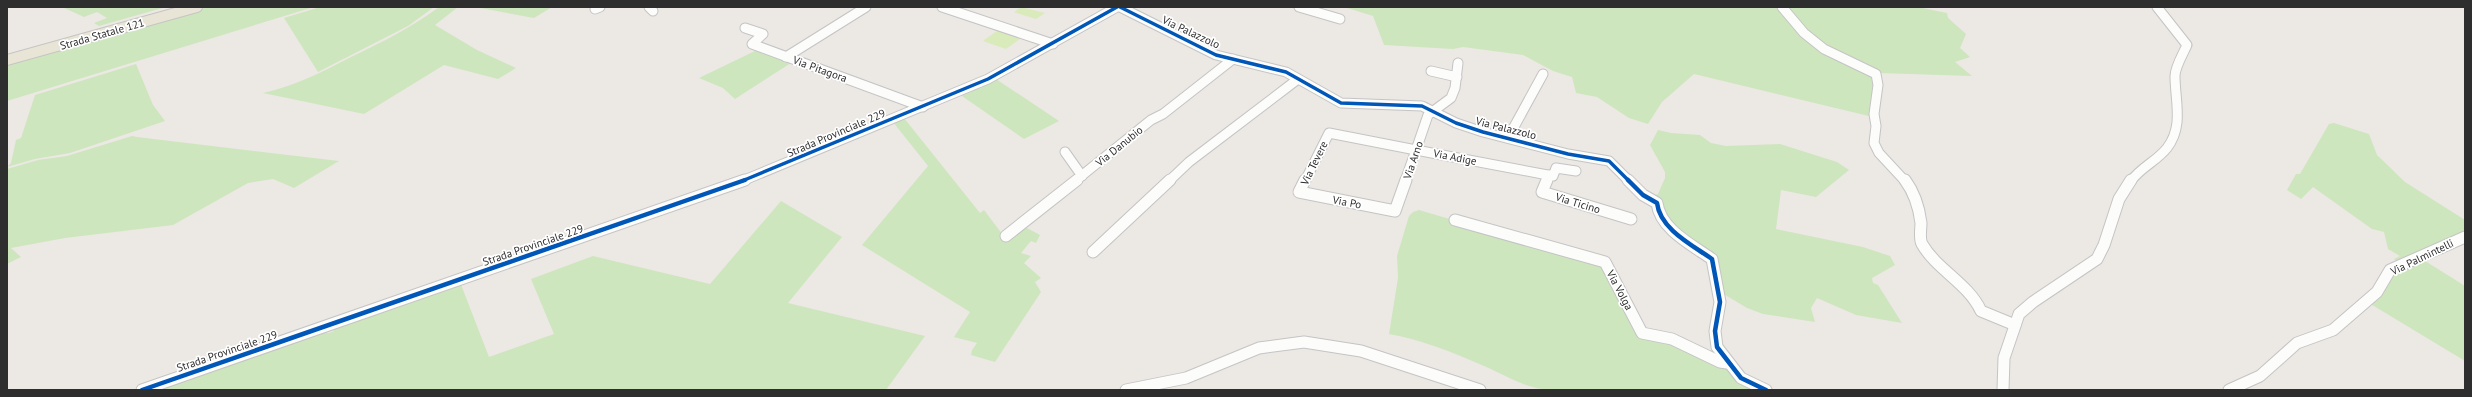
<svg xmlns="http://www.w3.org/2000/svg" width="2472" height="397" viewBox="0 0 2472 397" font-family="'PT Sans',sans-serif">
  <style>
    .green { fill: #cee6be }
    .pitch { fill: #d9eabb }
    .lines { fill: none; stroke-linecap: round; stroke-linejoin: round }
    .minor-far1-casing { stroke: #c5c4c5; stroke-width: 11 }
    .minor-casing { stroke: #c5c4c5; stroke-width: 13 }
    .major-casing { stroke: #c6c5c4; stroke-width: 12 }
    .minor-far1 { stroke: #fcfcfb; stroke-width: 9 }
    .minor { stroke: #fcfcfb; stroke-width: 11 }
    .major { stroke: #e8e4d6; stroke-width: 10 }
    .cycleway-far1-casing { stroke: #fff; stroke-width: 5.5 }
    .cycleway-casing { stroke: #fff; stroke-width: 7 }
    .cycleway-far1 { stroke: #0057b8; stroke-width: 3.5 }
    .cycleway { stroke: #0057b8; stroke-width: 4.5 }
    .labels { text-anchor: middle; stroke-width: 3.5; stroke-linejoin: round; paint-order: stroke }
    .street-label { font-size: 11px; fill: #2e2e2e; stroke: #fff }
  </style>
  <rect width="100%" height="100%" fill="#ece8e4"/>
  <!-- green -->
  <g class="green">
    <path d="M62,7H166L99,26L94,23L107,18L97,12L84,17Z"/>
    <path d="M202,7H314L7,101V62Z"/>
    <path d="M320,7H434L408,26L318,72L284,18Z"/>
    <path d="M439,7H458L435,25L477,50L516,68L498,79L444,65L364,114L263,93C295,86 322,72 351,57C382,42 411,28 439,7Z"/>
    <path d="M475,7H552L534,18Z"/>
    <path d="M1344,7H1780L1797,31L1874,73L1873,117L1694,74L1662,102L1648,124L1629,118L1597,97L1576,93L1572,77L1553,71L1523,55L1463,47L1453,49L1384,45L1373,16Z"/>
    <path d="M1784,7H1918L1947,13L1948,18L1966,34L1960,48L1970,57L1955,62L1972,76L1878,73L1823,46L1827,45L1814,37Z"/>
    <path d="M759,49L794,61L735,99L723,88L699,78Z"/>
    <path d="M136,64L153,105L165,121L70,153L35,159L7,167L11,163L16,140L21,138L35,95Z"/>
    <path d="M996,79L1059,121L1024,139L959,94L973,89L982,88L984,84Z"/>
    <path d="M904,118L980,213L984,210L1006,239L1025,227L1040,235L1036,243L1031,241L1021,253L1031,256L1024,263L1041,278L1035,282L1041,292L995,362L971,355L972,350L977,343L954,337L970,312L862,245L928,166L893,122Z"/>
    <path d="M2334,123L2369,134L2377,155L2405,182L2465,220V234L2398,263L2394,259L2400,256L2388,249L2384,232L2372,229L2313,187L2301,199L2287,190L2296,174H2300L2329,124Z"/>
    <path d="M1658,130L1671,133L1700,135L1711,143L1726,146L1780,144L1837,162L1849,170L1816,197L1781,190L1776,229L1863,247L1890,256L1895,265L1872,278L1873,283L1878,285L1902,323L1856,315L1817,298L1811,308L1815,322L1763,314L1747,308L1722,293C1720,250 1701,254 1674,230C1665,222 1658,208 1651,197L1658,194L1665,178V172L1650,145Z"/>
    <path d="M132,136L137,137L339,161L294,188L273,179L248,183L173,225L65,238L11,248L21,257L7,264V169L38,160L67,156Z"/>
    <path d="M781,201L842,237L788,303L925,336L886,390H150L319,332L329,333L334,331L333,328L415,298C425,300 448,287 460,282L489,357L554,334L531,279L593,256L710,284Z"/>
    <path d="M1419,210L1602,264L1639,333C1687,345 1720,361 1760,390L1542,389C1518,385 1500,372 1477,363C1449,351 1419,339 1389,334L1398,278L1397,256L1409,216L1413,212Z"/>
    <path d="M2422,259L2465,286V361L2369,303L2397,273L2402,274L2400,271Z"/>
  </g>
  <!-- pitch -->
  <g class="pitch">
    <path d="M1021,7L1045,13L1036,19L1014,12Z"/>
    <path d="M1001,28L1024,36L1006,49L983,41Z"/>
  </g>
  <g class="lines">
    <defs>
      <g id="minor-far1">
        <path d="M649,7L653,11"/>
        <path d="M942,7L1053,44"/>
        <path d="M1120,7L1216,55L1286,72L1341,103L1422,106L1456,123L1483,132L1568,154L1609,161L1629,181"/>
        <path d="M1299,7L1340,19"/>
        <path d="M1782,7L1804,33L1824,49L1876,74L1878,85L1874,114L1876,126L1874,143L1879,153L1905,181"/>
        <path d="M595,9L600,7"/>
        <path d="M745,28L763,34L752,44L923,107"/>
        <path d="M786,57L866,7"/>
        <path d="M1431,71L1457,77"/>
        <path d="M1508,138L1543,74"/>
        <path d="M1416,150L1553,176L1556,168L1576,171"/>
        <path d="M1416,150L1428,115L1451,98L1455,88L1458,63"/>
        <path d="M1065,152L1082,176"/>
        <path d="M742,181L988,79L1117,7"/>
        <path d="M1075,181L1151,120L1163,114L1233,59"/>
        <path d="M1169,181L1189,162L1298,79"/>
        <path d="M1305,181L1329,133L1416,150"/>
        <path d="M1405,181L1416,150"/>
        <path d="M1547,181L1549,175"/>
        <path d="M2131,181C2141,167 2157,161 2167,148C2184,126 2175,101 2175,76C2175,67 2183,54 2187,45L2157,7"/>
      </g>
      <g id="minor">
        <path d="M1305,180L1299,192L1395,211L1406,180"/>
        <path d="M1547,180L1542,192L1631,219"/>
        <path d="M1628,180L1643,195L1657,203C1660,229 1692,245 1712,259L1720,302L1715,331L1717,347L1741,378L1766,390"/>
        <path d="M1905,180C1914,192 1919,207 1921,223C1921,229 1919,239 1922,244C1937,270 1968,283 1981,311L2015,325"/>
        <path d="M1455,220L1605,262L1642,333L1672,339L1720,362L1727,363"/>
        <path d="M1006,236L1077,180"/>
        <path d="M1093,252L1170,180"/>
        <path d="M142,390L745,180"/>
        <path d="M1126,390L1186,378L1259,348L1304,342L1361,351L1480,390"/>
        <path d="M2003,390L2004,358L2019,314L2033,302L2097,259L2104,245L2119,199L2131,180"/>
        <path d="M2229,390L2260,376L2297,343L2333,330L2377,292L2390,270L2465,237"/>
      </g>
      <path id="major" d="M7,60L197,7"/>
    </defs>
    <!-- minor-far1 casing -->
    <use href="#minor-far1" class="minor-far1-casing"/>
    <!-- minor casing -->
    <use href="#minor" class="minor-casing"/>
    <!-- major casing -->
    <use href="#major" class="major-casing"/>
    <!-- minor-far1 -->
    <use href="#minor-far1" class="minor-far1"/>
    <!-- minor -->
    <use href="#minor" class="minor"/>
    <!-- major -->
    <use href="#major" class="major"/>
    <defs>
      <g id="cycleway-far1">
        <path d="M1120,7L1216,55L1286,72L1341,103L1422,106L1456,123L1483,132L1568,154L1609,161L1629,181"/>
        <path d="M742,181L988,79L1117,7"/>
      </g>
      <g id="cycleway">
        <path d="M1628,180L1643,195L1657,203C1660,229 1692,245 1712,259L1720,302L1715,331L1717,347L1741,378L1766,390"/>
        <path d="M142,390L745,180"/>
      </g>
    </defs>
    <!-- cycleway-far1 casing -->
    <use href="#cycleway-far1" class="cycleway-far1-casing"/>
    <!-- cycleway casing -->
    <use href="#cycleway" class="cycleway-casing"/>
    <!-- cycleway-far1 -->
    <use href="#cycleway-far1" class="cycleway-far1"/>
    <!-- cycleway -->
    <use href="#cycleway" class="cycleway"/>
  </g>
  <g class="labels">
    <!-- street labels -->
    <g class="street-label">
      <text transform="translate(1191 32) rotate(25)" y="4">Via Palazzolo</text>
      <text transform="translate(102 34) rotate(-16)" y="4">Strada Statale 121</text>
      <text transform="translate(820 69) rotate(20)" y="4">Via Pitagora</text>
      <text transform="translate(1506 128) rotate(14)" y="4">Via Palazzolo</text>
      <text transform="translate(836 133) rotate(-23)" y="4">Strada Provinciale 229</text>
      <text transform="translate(1119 146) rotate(-39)" y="4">Via Danubio</text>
      <text transform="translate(1455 157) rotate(11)" y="4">Via Adige</text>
      <text transform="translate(1413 160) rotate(-71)" y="4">Via Arno</text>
      <text transform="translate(1314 163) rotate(-64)" y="4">Via Tevere</text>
      <text transform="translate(1347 202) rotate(11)" y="4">Via Po</text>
      <text transform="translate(1578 203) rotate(17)" y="4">Via Ticino</text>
      <text transform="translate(533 245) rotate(-19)" y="4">Strada Provinciale 229</text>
      <text transform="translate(2422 257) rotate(-26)" y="4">Via Palmintelli</text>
      <text transform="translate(1620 290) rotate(62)" y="4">Via Volga</text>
      <text transform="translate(227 351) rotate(-19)" y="4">Strada Provinciale 229</text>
    </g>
  </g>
  <!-- border -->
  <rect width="2472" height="397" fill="none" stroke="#2e2e2e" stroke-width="16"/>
</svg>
